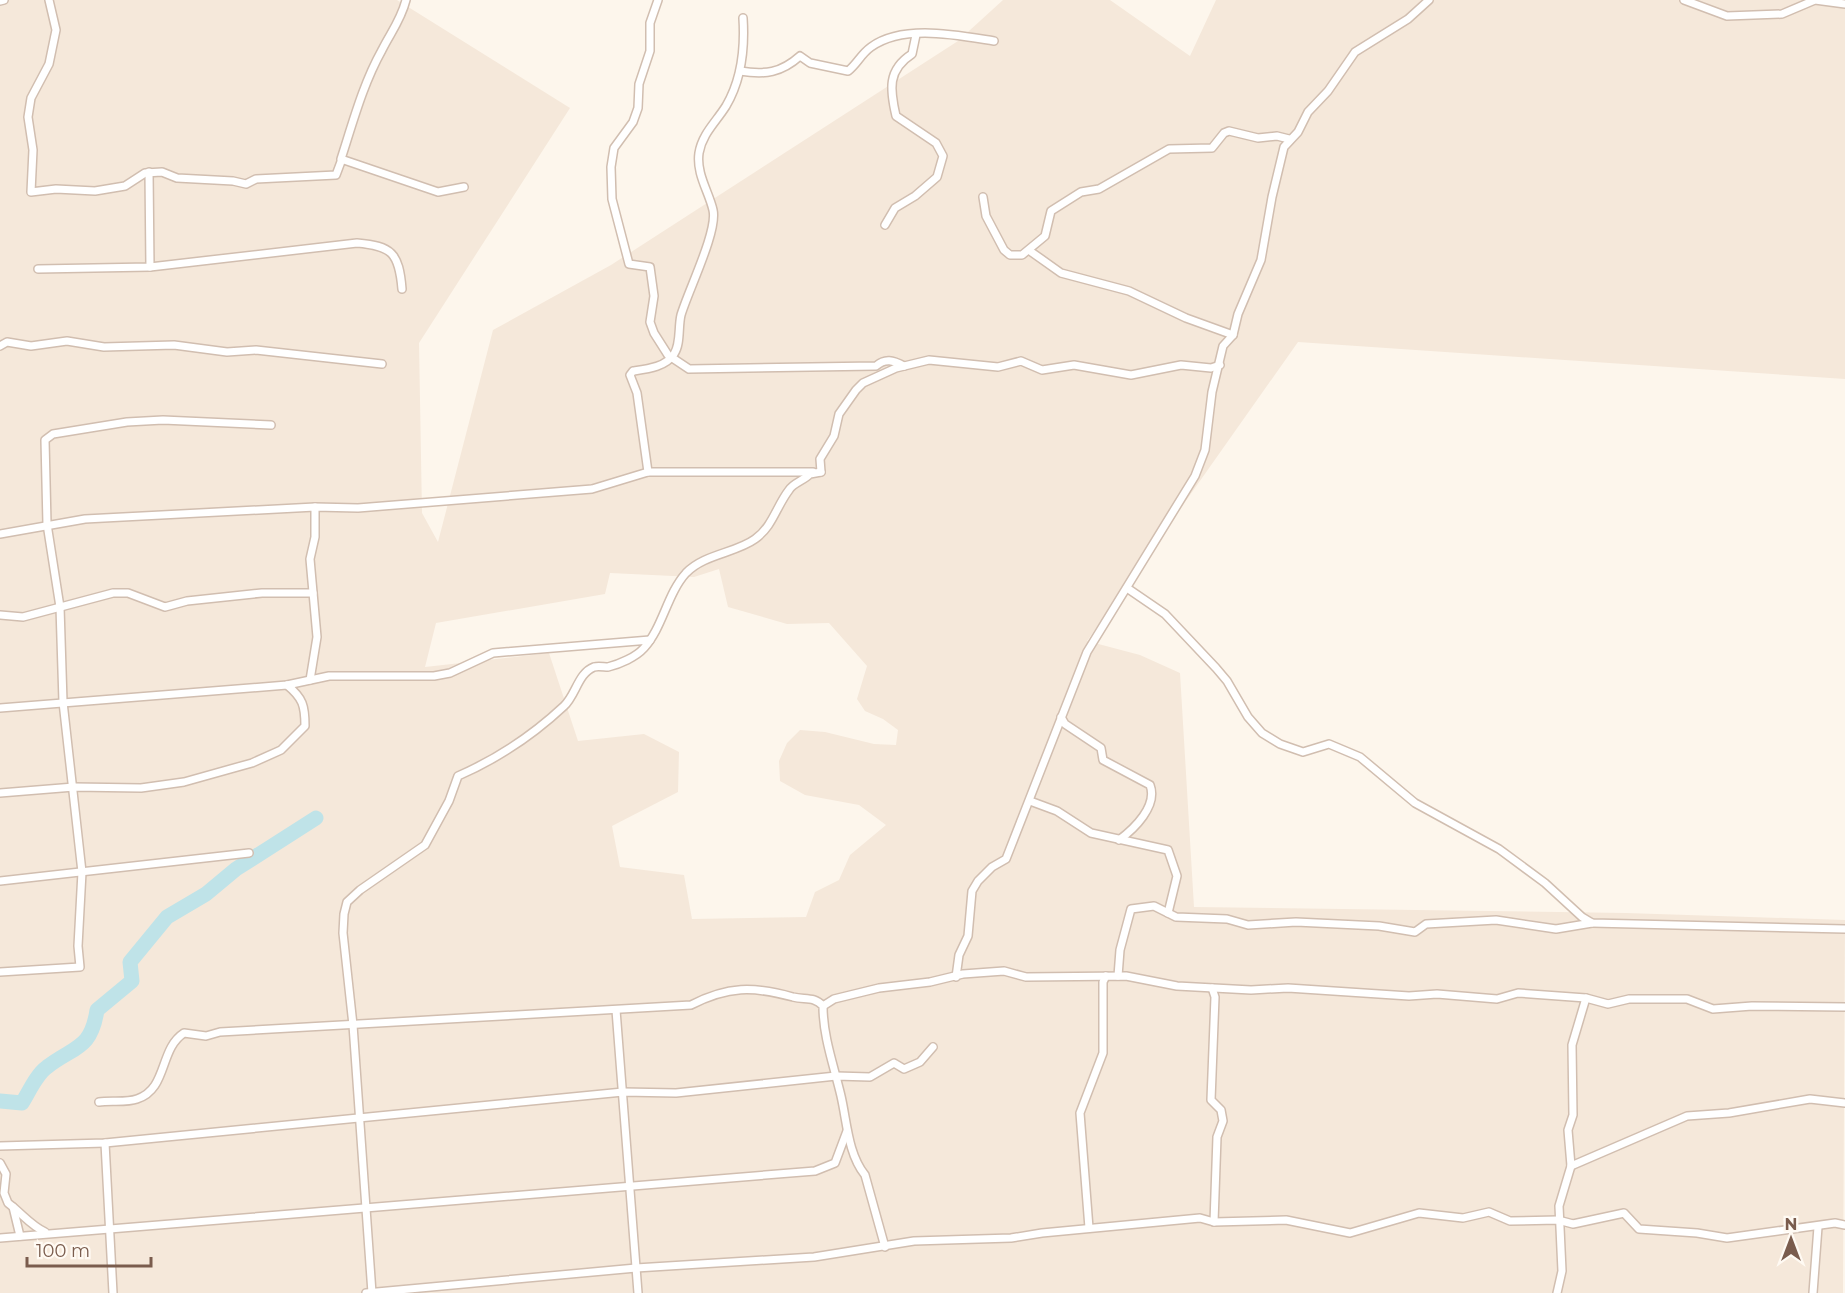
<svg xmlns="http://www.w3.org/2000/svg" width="1845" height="1293" viewBox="0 0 1845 1293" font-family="Montserrat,sans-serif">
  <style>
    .residential { fill: #f5e8da; fill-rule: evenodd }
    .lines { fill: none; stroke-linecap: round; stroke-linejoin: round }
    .river { stroke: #bfe3e8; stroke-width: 15 }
    .minor-casing { stroke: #d1beb0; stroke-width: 10 }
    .minor { stroke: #fff; stroke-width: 7 }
  </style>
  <rect width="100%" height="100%" fill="#fdf6ec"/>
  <!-- residential -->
  <path class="residential" d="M0,0H397L570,108L419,343L422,513L438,542L493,330L611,265L958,41L1003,0H1110L1190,56L1216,0H1845V379L1298,342L1087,641L1140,655L1180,673L1194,907L1626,913L1845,920L1843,1293H0ZM719,569L728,607L787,624L829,623L867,666L857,699L865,711L883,719L898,730L896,745L874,744L825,732L800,730L787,743L779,761L780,781L805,795L859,805L886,825L850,855L839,880L815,892L806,917L692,919L684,875L620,867L612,826L678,792L679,752L644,734L578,741L549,653L425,667L436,623L605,594L610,573L694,577Z"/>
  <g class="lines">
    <!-- river -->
    <path class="river" d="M0,1101L22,1103C29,1092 36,1075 47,1067C74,1046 91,1050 97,1010L132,981L130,962L167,917L206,894L236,869L316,818"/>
    <defs>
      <g id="minor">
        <path d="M49,0L56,30L49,64L31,98L28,117L33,150L31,192L56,189L95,191L125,186L145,173L162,172L177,178L233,181L246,184L256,179L336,175L342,159"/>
        <path d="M406,0C401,20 391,32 382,50C363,84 353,122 341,159L438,192L464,187"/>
        <path d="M658,0L650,23V51L639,84L638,108L633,122L614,148L611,167L612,199L629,264L650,267L654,296L650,322L654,333L668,355L689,369L876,366C885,358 893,360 904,366"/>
        <path d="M1684,0L1727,16L1782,14L1815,0L1845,4"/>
        <path d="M0,1L4,0"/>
        <path d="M740,71C765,75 781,73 800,56L810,63L848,71C857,64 861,54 871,47C903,24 956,35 994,41"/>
        <path d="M149,172L150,267"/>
        <path d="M983,197L986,216L1004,250L1010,255H1022L1045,236L1051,211L1081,192L1099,189L1169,149L1212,148L1224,133L1229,131L1258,138L1277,136L1289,139"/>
        <path d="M885,225L895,208L915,196L937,177L943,156L936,143L896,116C890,90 887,70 912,54L916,35"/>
        <path d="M1030,251L1061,273L1129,291L1186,318L1233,335"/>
        <path d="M38,269L150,267L357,243C392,246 399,253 402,289"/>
        <path d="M0,346L7,342L31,346L67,341L104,347L174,345L227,352L256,350L382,364"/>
        <path d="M648,472L637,393L630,375L633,371C647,369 666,367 674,354C681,344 678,327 681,315C688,291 718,231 713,210C709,192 696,174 699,153C702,134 716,122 726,106C742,79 745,49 743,18"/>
        <path d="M821,472L820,459L834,436L839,414L856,390L863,383L896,368L929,360L998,367L1021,361L1042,370L1074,365L1131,375L1181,365L1211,368L1220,365"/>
        <path d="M0,534L85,519L315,507L358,508L592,489L648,472H813"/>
        <path d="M1127,588L1165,614L1216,668L1227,681L1248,717L1262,733L1280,744L1303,752L1329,744L1360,757L1415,803L1499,849L1545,883L1582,917L1592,923L1845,929"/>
        <path d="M0,615L23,617L113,593H128L165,607L187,601L262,593H313"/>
        <path d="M310,680L317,637L310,559L315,537V507"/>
        <path d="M0,708L287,685L329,676H434L450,673L493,653L650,640"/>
        <path d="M1061,717L1065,724L1101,748L1103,760L1150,785C1158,806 1134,829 1119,840"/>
        <path d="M0,793L74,787L141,788L184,782L252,763L281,750L305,726C305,706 303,698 287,685"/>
        <path d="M1030,801L1057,811L1091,833L1168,850L1177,876L1168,913"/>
        <path d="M0,881L249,853"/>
        <path d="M0,972L80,967L78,946L82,872L63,702L60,607L47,524L45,440L53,434L127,422L163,420L271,425"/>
        <path d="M1118,976L1120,950L1131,909L1154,906L1176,917L1227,919L1248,925L1296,922L1379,926L1415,932L1426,924L1496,920L1556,929L1592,923"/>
        <path d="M956,977L959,955L968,936L972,891L978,881L992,867L1006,859L1087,652L1195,476L1205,450L1212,392L1223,346L1233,335L1238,314L1261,260L1272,197L1284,147L1298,132L1308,112L1328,91L1355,52L1408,19L1429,0"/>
        <path d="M1212,988L1215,997L1211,1100L1221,1110L1223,1121L1217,1137L1214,1222"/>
        <path d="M823,1006L834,999L879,988L930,982L963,974L1004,971L1026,977L1126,976L1177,986L1251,990L1288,988L1409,996L1437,994L1497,999L1518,993L1586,998L1608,1004L1629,999H1687L1713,1009L1752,1006L1845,1007"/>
        <path d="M616,1010L638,1293"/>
        <path d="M99,1102C110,1100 126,1103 137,1099C168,1089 159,1049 184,1033L206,1036L220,1032L691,1005C728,986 753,986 793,997C805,1000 814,996 823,1006C823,1037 834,1066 841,1096C847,1122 848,1154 865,1175L885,1247"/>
        <path d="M105,1143L113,1293"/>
        <path d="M0,1146L105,1143L623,1092L676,1093L836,1076L870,1077L894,1063L904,1069L920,1062L933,1047"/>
        <path d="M0,1163L6,1174L4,1193L8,1203L13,1207L20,1236"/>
        <path d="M1571,1166L1687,1116L1729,1113L1810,1099L1845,1103"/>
        <path d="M13,1207C24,1216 32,1226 45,1232"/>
        <path d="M1089,1228L1080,1113L1103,1053V982L1106,976"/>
        <path d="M0,1238L815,1171L835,1163L847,1131"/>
        <path d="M366,1293L636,1268L814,1257L914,1241L1011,1238L1042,1233L1200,1218L1214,1222L1286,1220L1350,1233L1419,1213L1463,1218L1489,1212L1510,1221L1558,1220L1573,1224L1624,1213L1639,1229L1697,1233L1727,1238L1835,1223L1845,1225"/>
        <path d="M372,1293L353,1025L343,933L344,914L347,902L360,890L425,845L449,801L458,776C497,759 533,735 564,706C576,695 578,673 594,667C598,666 604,667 608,667C620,664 636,657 644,648C663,627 667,594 686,573C704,554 736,553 755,539C773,526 776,507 789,490C793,483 803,481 810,474L821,472"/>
        <path d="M1557,1293L1562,1271L1559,1206L1571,1166L1568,1130L1573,1115L1572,1045L1586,998"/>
        <path d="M1813,1293L1818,1227"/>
      </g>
    </defs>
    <!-- minor casing -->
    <use href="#minor" class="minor-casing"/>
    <!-- minor -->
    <use href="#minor" class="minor"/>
  </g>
  <!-- north arrow -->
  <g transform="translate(1791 1239)" stroke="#fffaf3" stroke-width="4.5" paint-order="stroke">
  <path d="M0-4.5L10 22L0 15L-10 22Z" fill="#7a5c4d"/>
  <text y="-9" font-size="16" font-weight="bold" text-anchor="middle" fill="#7a5c4d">N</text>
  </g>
  <!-- scale -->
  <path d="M27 1257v9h124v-9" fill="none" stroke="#7a5c4d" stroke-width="3"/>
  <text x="36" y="1257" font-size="18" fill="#7a5c4d" stroke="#fffaf3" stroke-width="4.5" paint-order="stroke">100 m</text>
</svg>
